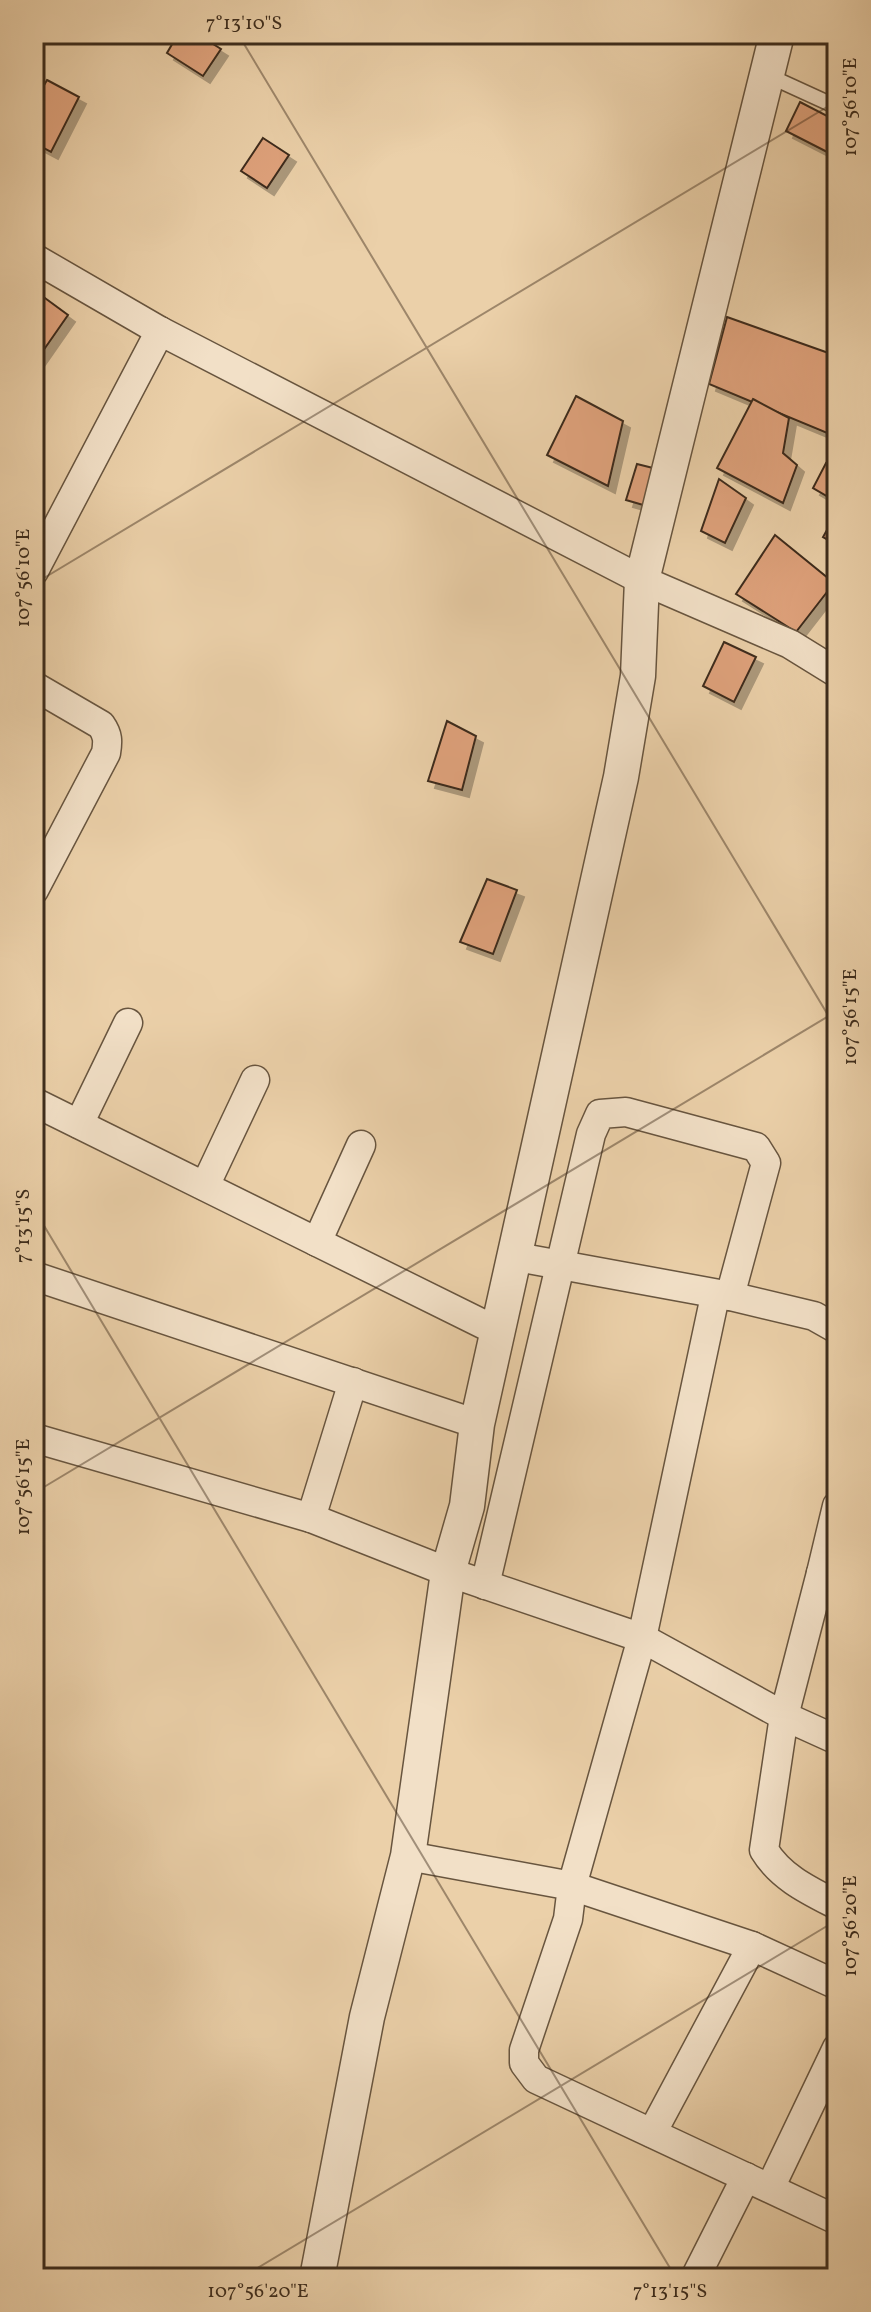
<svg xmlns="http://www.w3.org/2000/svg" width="871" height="2312" viewBox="0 0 871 2312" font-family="Vollkorn,serif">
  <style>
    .building { fill: #dfa27b; stroke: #3d2c1c; stroke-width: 2; filter: url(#shadow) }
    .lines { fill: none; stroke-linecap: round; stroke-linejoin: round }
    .service-casing { stroke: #68553f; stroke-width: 17 }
    .minor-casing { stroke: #68553f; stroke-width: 31 }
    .tertiary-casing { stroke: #68553f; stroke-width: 37 }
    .service { stroke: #f2e0c7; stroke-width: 14 }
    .minor { stroke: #f2e0c7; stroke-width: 28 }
    .tertiary { stroke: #f2e0c7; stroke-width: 34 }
    .ticks { fill: none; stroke: #3d2c1c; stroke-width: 2; stroke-opacity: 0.45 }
    .neatline { fill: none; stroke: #3d2c1c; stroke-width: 3 }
    .ticks-label { font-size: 20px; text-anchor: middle; fill: #3d2c1c }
  </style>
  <defs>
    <filter id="shadow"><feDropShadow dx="7" dy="7" stdDeviation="0" flood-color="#0004"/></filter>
  </defs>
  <rect width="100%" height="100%" fill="#ebd0a9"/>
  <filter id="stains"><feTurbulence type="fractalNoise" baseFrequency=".0025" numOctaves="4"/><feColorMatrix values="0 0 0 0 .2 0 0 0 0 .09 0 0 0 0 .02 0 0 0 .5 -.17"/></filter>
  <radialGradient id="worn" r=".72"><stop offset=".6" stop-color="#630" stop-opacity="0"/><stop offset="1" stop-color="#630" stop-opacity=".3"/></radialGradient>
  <!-- building -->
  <g class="building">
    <path d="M178,34H197L221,49L203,76L167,53Z"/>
    <path d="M47,80L79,97L51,152L34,143V103Z"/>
    <path d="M800,102L837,121V157L786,131Z"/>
    <path d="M263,138L289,155L267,188L241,171Z"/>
    <path d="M34,290L68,315L36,361L34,359Z"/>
    <path d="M727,317L837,356V422L832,435L709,384Z"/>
    <path d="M576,396L623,421L608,486L547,455Z"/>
    <path d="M753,399L789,418L783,453L797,465L783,503L717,468Z"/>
    <path d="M826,463L837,469V502L813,488Z"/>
    <path d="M637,464L661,470L650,507L626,500Z"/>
    <path d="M719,479L746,498L725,543L701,531Z"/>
    <path d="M837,512V545L823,537Z"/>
    <path d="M775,535L834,583L796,632L736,594Z"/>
    <path d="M724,642L756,657L734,702L703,686Z"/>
    <path d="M447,721L476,736L462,790L428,781Z"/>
    <path d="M487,879L517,890L493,954L460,942Z"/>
  </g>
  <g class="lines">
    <defs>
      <path id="service" d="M767,75L837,107"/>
      <g id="minor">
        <path d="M34,258L160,331L642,580L790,644L837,673"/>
        <path d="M34,571L160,331"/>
        <path d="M34,686L101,725C108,735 108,741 106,753L34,890"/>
        <path d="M34,1102L499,1332"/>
        <path d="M79,1124L128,1023"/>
        <path d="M205,1186L255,1080"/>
        <path d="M317,1242L361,1145"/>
        <path d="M517,1257L730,1296L814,1316L837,1329"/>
        <path d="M34,1276L477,1424"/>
        <path d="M34,1438L311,1518L448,1572L642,1638L715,1296"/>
        <path d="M311,1518L353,1382"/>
        <path d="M821,1573L784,1716L764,1850C781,1878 810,1891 837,1905"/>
        <path d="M837,1580L821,1573L837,1506"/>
        <path d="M485,1585L591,1134L600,1114L626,1112L756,1147L766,1163L730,1296"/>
        <path d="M837,1740L784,1716L642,1638L572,1886L752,1946L837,1985"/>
        <path d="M408,1856L572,1886L568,1919L524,2050V2063L536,2079L837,2220"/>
        <path d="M652,2133L752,1946"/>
        <path d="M770,2188L837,2048"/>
        <path d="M695,2278L746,2177"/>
      </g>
      <path id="tertiary" d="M317,2278L367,2017L408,1856L448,1572L467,1506L477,1424L621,777L638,676L642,580L777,34"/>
    </defs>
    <!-- service casing -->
    <use href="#service" class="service-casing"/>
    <!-- minor casing -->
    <use href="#minor" class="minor-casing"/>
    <!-- tertiary casing -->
    <use href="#tertiary" class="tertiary-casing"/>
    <!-- service -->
    <use href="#service" class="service"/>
    <!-- minor -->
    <use href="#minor" class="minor"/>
    <!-- tertiary -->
    <use href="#tertiary" class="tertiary"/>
  </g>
  <!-- ticks -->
  <path class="ticks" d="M238,34L837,1030M34,584L837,101M34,1209L676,2278M34,1493L837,1011M241,2278L837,1920"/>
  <!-- margin -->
  <rect width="871" height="2312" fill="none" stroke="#ebd0a9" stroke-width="88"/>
  <rect x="44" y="44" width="783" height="2224" class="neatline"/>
  <g class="ticks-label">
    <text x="244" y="29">7°13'10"S</text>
    <text transform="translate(849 107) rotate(-90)" y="7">107°56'10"E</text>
    <text transform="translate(22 578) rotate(-90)" y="7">107°56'10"E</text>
    <text transform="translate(849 1017) rotate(-90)" y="7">107°56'15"E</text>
    <text transform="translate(22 1226) rotate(-90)" y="7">7°13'15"S</text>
    <text transform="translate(22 1487) rotate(-90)" y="7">107°56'15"E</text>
    <text transform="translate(849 1926) rotate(-90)" y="7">107°56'20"E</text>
    <text x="258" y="2297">107°56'20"E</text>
    <text x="670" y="2297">7°13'15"S</text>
  </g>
  <rect width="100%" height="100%" filter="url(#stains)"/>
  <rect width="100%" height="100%" fill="url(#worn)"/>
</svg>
